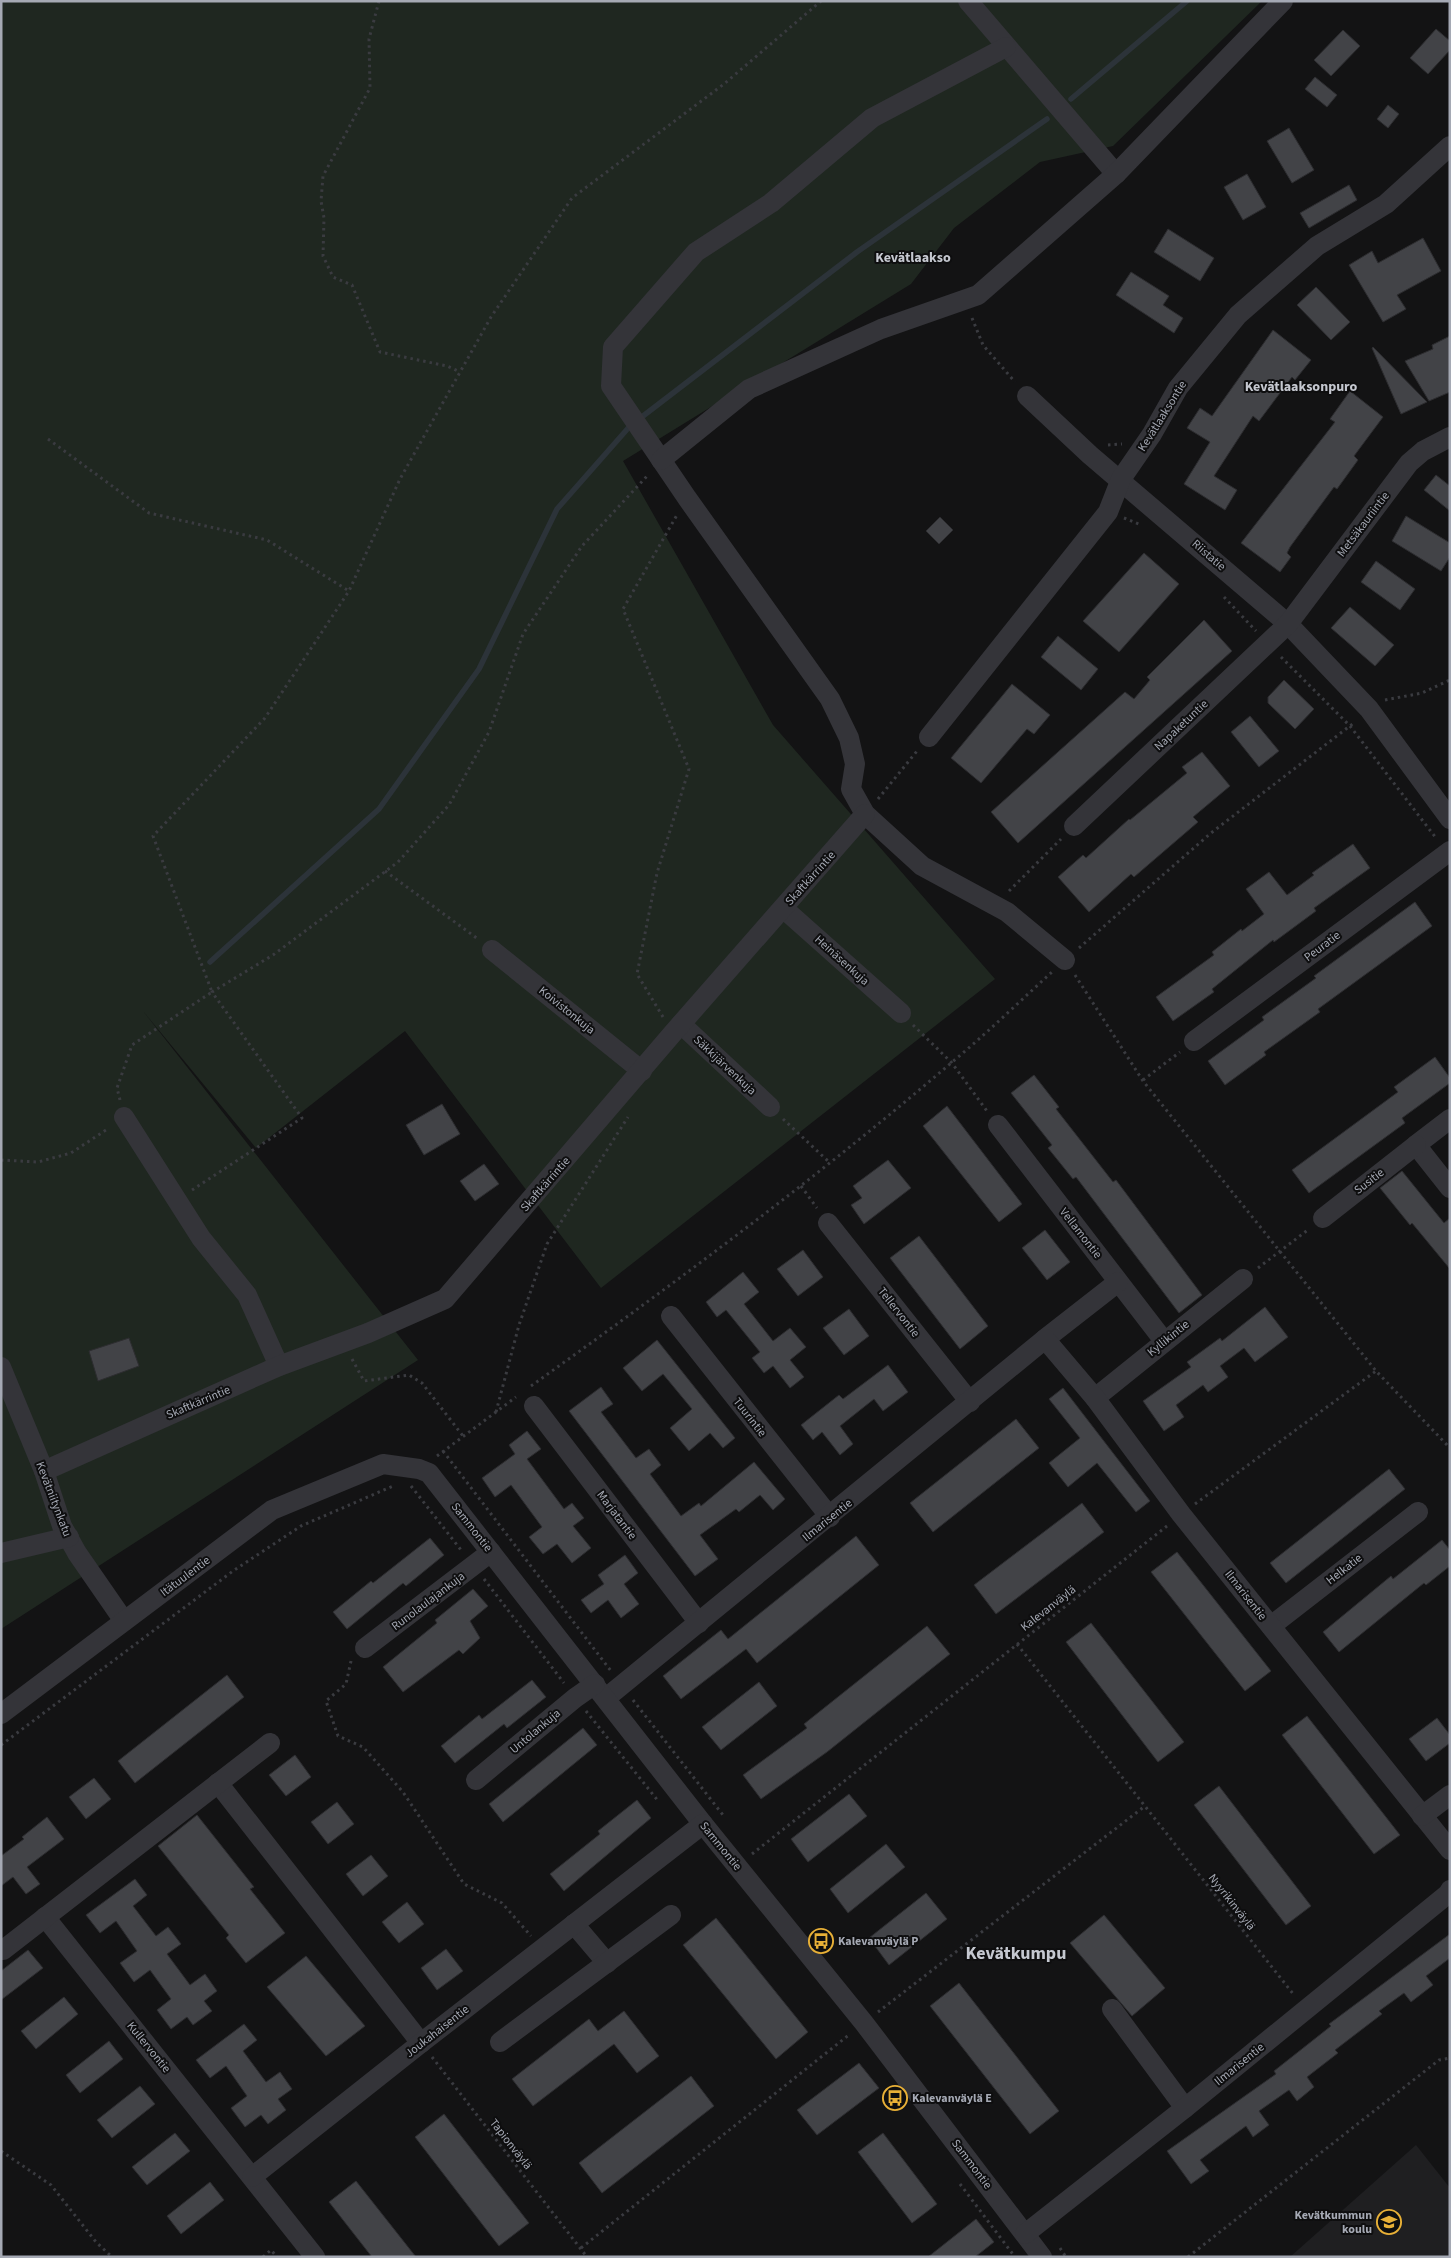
<svg xmlns="http://www.w3.org/2000/svg" width="1451" height="2258" viewBox="0 0 1451 2258" font-family="'Source Sans 3',sans-serif">
  <style>
    .built { fill: #1f1f21 }
    .green { fill: #1f2720 }
    .lines { fill: none; stroke-linecap: round; stroke-linejoin: round }
    .stream { stroke: #2c3339; stroke-width: 5.5 }
    .building { fill: #424347; stroke: #2d2d30 }
    .path { stroke: #3a3b40; stroke-width: 3; stroke-dasharray: 2.5 4; stroke-linecap: butt }
    .minor { stroke: #343439; stroke-width: 20 }
    .labels { text-anchor: middle; stroke-width: 4; stroke-linejoin: round; paint-order: stroke }
    .street-label { font-size: 12px; fill: #a5a9b4; stroke: #0e0e0f }
    .poi-label { font-size: 12px; font-weight: bold; fill: #a5a9b4; stroke: #0e0e0f; text-anchor: start }
    .neighbourhood-label { font-size: 14px; font-weight: bold; fill: #c5c8d0; stroke: #0e0e0f }
    .district-label { font-size: 18px; font-weight: bold; fill: #c5c8d0; stroke: #0e0e0f }
  </style>
  <rect width="100%" height="100%" fill="#131314"/>
  <!-- built -->
  <path class="built" d="M1416,2145L1450,2188V2257H1290Z"/>
  <!-- green -->
  <path class="green" d="M1,1H1262L1113,146L1040,162L954,228L911,284L623,461L773,725L995,979L601,1288L405,1031L256,1148L143,1011L418,1360L1,1629Z"/>
  <g class="lines">
    <!-- stream -->
    <g class="stream">
      <path d="M1071,99L1187,1"/>
      <path d="M210,962L379,809L479,669L557,509L630,426L857,252L1047,119"/>
    </g>
  </g>
  <!-- building -->
  <g class="building">
    <path d="M1436,29L1450,41V50L1428,74L1410,58Z"/>
    <path d="M1343,30L1360,46L1331,76L1314,60Z"/>
    <path d="M1315,77L1337,95L1327,107L1305,89Z"/>
    <path d="M1388,105L1399,114L1388,128L1377,119Z"/>
    <path d="M1289,128L1314,170L1292,183L1267,141Z"/>
    <path d="M1247,174L1266,207L1243,220L1224,187Z"/>
    <path d="M1349,185L1357,200L1309,228L1300,213Z"/>
    <path d="M1168,229L1214,258L1200,281L1154,252Z"/>
    <path d="M1423,238L1441,271L1397,295L1406,309L1383,322L1349,265L1372,251L1378,263Z"/>
    <path d="M1131,272L1169,296L1163,305L1183,318L1174,333L1116,295Z"/>
    <path d="M1316,287L1350,322L1331,340L1297,305Z"/>
    <path d="M1273,330L1311,360L1295,380L1292,377L1259,421L1253,416L1214,476L1237,490L1225,510L1184,484L1210,442L1187,428L1200,408L1212,416Z"/>
    <path d="M1450,336V392L1429,401L1405,361L1433,349L1432,345Z"/>
    <path d="M1373,347L1427,402L1401,414L1372,348Z"/>
    <path d="M1350,391L1383,417L1354,456L1358,460L1337,489L1334,487L1290,547L1287,553L1291,557L1280,572L1241,543L1335,422L1330,419Z"/>
    <path d="M1436,475L1450,486V511L1424,490Z"/>
    <path d="M1406,516L1450,543V557L1441,571L1392,541Z"/>
    <path d="M940,517L953,530L939,544L926,531Z"/>
    <path d="M1144,553L1179,584L1119,652L1083,621Z"/>
    <path d="M1376,561L1415,589L1400,610L1361,582Z"/>
    <path d="M1350,607L1394,645L1375,666L1331,628Z"/>
    <path d="M1204,620L1232,651L1018,843L991,812L1125,692L1134,699L1150,680L1147,677Z"/>
    <path d="M1058,636L1098,669L1081,690L1041,657Z"/>
    <path d="M1284,680L1314,709L1295,729L1268,703V697Z"/>
    <path d="M1012,684L1050,715L1034,734L1027,729L981,783L951,758Z"/>
    <path d="M1250,716L1279,751L1259,767L1231,732Z"/>
    <path d="M1202,752L1230,786L1193,817L1198,822L1134,877L1131,874L1089,912L1058,877L1083,855L1086,858L1129,819L1130,820L1187,773L1182,767Z"/>
    <path d="M1353,844L1370,868L1314,908L1316,911L1274,942L1273,940L1212,989L1214,992L1173,1021L1156,997L1214,955L1212,952L1241,929L1242,931L1264,914L1246,889L1269,872L1287,895L1314,875L1312,873Z"/>
    <path d="M1415,902L1432,926L1318,1009L1320,1012L1264,1052L1266,1055L1225,1085L1208,1061L1264,1020L1262,1017L1316,978L1314,976Z"/>
    <path d="M1435,1057L1450,1078V1083L1402,1118L1405,1123L1309,1193L1292,1170L1398,1092L1394,1087Z"/>
    <path d="M1034,1075L1059,1107L1056,1109L1113,1182L1116,1180L1202,1295L1179,1313L1076,1177L1073,1179L1048,1148L1052,1145L1011,1093Z"/>
    <path d="M442,1104L460,1134L424,1155L406,1125Z"/>
    <path d="M947,1106L1022,1204L999,1222L923,1126Z"/>
    <path d="M888,1160L911,1188L864,1224L851,1205L862,1198L853,1186Z"/>
    <path d="M484,1164L499,1184L475,1201L460,1181Z"/>
    <path d="M1402,1171L1444,1223L1450,1218V1269L1412,1223L1410,1225L1380,1188Z"/>
    <path d="M1045,1230L1070,1262L1047,1280L1022,1248Z"/>
    <path d="M919,1236L988,1326L960,1349L890,1258Z"/>
    <path d="M803,1250L823,1277L798,1296L777,1269Z"/>
    <path d="M743,1272L759,1292L744,1304L773,1341L790,1328L806,1347L790,1360L804,1377L790,1388L773,1366L764,1373L752,1358L760,1352L726,1310L717,1317L706,1302Z"/>
    <path d="M1265,1307L1288,1337L1255,1362L1244,1348L1220,1366L1228,1377L1208,1392L1203,1385L1176,1405L1184,1417L1164,1431L1143,1401L1191,1367L1187,1362L1220,1338L1222,1341Z"/>
    <path d="M849,1309L869,1336L844,1355L823,1328Z"/>
    <path d="M129,1338L139,1366L98,1381L89,1351Z"/>
    <path d="M657,1340L735,1438L723,1448L710,1433L689,1451L670,1428L692,1409L663,1374L642,1391L623,1368Z"/>
    <path d="M888,1365L908,1392L883,1411L874,1399L840,1426L853,1444L840,1455L822,1432L813,1440L801,1425L839,1395L843,1399Z"/>
    <path d="M601,1387L613,1404L601,1412L636,1458L649,1449L661,1465L650,1474L681,1516L699,1503L701,1506L754,1462L785,1499L773,1510L760,1495L739,1512L736,1509L700,1535L718,1559L695,1576L569,1411Z"/>
    <path d="M1063,1388L1150,1501L1136,1512L1097,1463L1068,1487L1049,1463L1080,1438L1049,1399Z"/>
    <path d="M1016,1419L1039,1448L933,1532L910,1503Z"/>
    <path d="M527,1431L541,1449L527,1459L564,1509L572,1503L584,1518L573,1526L591,1548L572,1563L557,1544L543,1554L529,1537L542,1527L511,1485L495,1497L482,1478L515,1454L509,1445Z"/>
    <path d="M1389,1469L1405,1489L1286,1583L1270,1563Z"/>
    <path d="M1082,1503L1104,1532L996,1614L974,1585Z"/>
    <path d="M856,1536L879,1565L757,1663L746,1649L681,1699L663,1676L721,1630L728,1639Z"/>
    <path d="M430,1538L444,1555L406,1586L403,1583L347,1629L333,1612L371,1581L373,1583Z"/>
    <path d="M1442,1540L1450,1550V1566L1426,1585L1424,1583L1339,1652L1323,1632L1391,1576L1393,1579Z"/>
    <path d="M1177,1552L1271,1671L1245,1691L1151,1572Z"/>
    <path d="M625,1555L638,1573L624,1584L639,1604L621,1618L608,1600L591,1613L581,1600L604,1584L598,1575Z"/>
    <path d="M473,1589L488,1606L470,1621L480,1638L463,1654L459,1650L403,1692L383,1667L437,1623L435,1620Z"/>
    <path d="M1091,1623L1184,1742L1158,1762L1066,1642Z"/>
    <path d="M927,1626L950,1654L827,1752L761,1799L743,1775L807,1728L804,1724Z"/>
    <path d="M227,1675L244,1697L135,1783L118,1761Z"/>
    <path d="M532,1680L546,1697L507,1728L504,1724L455,1763L441,1746L479,1715L482,1719Z"/>
    <path d="M759,1682L777,1706L721,1750L702,1727Z"/>
    <path d="M1307,1716L1400,1835L1374,1854L1282,1735Z"/>
    <path d="M1437,1718L1450,1735V1743L1426,1761L1409,1739Z"/>
    <path d="M583,1728L597,1745L503,1822L489,1804Z"/>
    <path d="M295,1755L311,1777L286,1796L269,1775Z"/>
    <path d="M94,1778L111,1799L86,1819L69,1797Z"/>
    <path d="M1219,1786L1311,1906L1286,1925L1194,1805Z"/>
    <path d="M849,1794L867,1816L808,1862L791,1839Z"/>
    <path d="M637,1800L651,1818L564,1891L550,1874L600,1834L598,1831Z"/>
    <path d="M337,1802L354,1824L328,1844L311,1822Z"/>
    <path d="M197,1815L254,1887L250,1889L285,1933L246,1963L226,1938L229,1935L158,1846Z"/>
    <path d="M47,1817L64,1839L27,1867L40,1884L26,1894L13,1877L1,1886V1856L24,1839L22,1837Z"/>
    <path d="M886,1844L905,1867L848,1913L830,1889Z"/>
    <path d="M371,1855L388,1876L363,1896L346,1874Z"/>
    <path d="M135,1879L147,1895L133,1906L156,1936L168,1927L181,1944L167,1954L190,1985L205,1974L217,1991L204,2001L212,2011L193,2025L187,2017L171,2029L157,2010L171,1999L150,1970L134,1982L120,1963L137,1951L116,1921L100,1933L86,1915Z"/>
    <path d="M926,1893L947,1919L889,1965L869,1938Z"/>
    <path d="M407,1902L424,1924L399,1943L382,1922Z"/>
    <path d="M1104,1915L1165,1988L1132,2016L1070,1943Z"/>
    <path d="M716,1918L808,2032L776,2059L683,1945Z"/>
    <path d="M1450,1934V1958L1426,1976L1433,1985L1411,2002L1404,1993L1379,2011L1382,2014L1335,2050L1338,2053L1307,2077L1314,2087L1297,2101L1289,2090L1259,2111L1269,2125L1253,2137L1246,2126L1200,2160L1209,2171L1191,2184L1167,2151L1276,2074L1274,2071L1331,2026L1329,2024Z"/>
    <path d="M446,1949L463,1971L437,1990L421,1968Z"/>
    <path d="M28,1950L43,1968L1,2000V1971Z"/>
    <path d="M306,1956L365,2026L326,2056L267,1987Z"/>
    <path d="M959,1983L1059,2111L1030,2134L930,2006Z"/>
    <path d="M64,1997L78,2014L36,2049L21,2031Z"/>
    <path d="M624,2011L659,2056L637,2073L614,2044L533,2106L512,2079L589,2019L598,2031Z"/>
    <path d="M244,2024L257,2040L243,2051L266,2082L280,2072L292,2089L278,2099L286,2110L268,2124L261,2115L245,2127L231,2108L247,2096L226,2066L210,2078L196,2060Z"/>
    <path d="M109,2041L123,2059L80,2093L66,2075Z"/>
    <path d="M859,2063L879,2088L817,2135L797,2110Z"/>
    <path d="M691,2076L714,2106L602,2193L579,2163Z"/>
    <path d="M140,2086L155,2104L112,2138L97,2120Z"/>
    <path d="M444,2114L529,2223L499,2246L415,2137Z"/>
    <path d="M175,2133L190,2151L147,2185L132,2167Z"/>
    <path d="M883,2133L937,2204L912,2223L858,2152Z"/>
    <path d="M356,2181L416,2257H372L329,2202Z"/>
    <path d="M210,2182L224,2200L181,2234L167,2216Z"/>
    <path d="M976,2219L994,2242L975,2257H928Z"/>
  </g>
  <g class="lines">
    <!-- path -->
    <g class="path">
      <path d="M379,1L369,39L370,88L323,176L321,201L324,218L323,256L333,277L352,285L380,352L447,366L460,372"/>
      <path d="M972,318L983,345L1015,382"/>
      <path d="M48,439L149,513L267,540L349,591"/>
      <path d="M1108,445L1122,444"/>
      <path d="M1124,518L1141,525"/>
      <path d="M1224,597L1256,631"/>
      <path d="M1281,657L1350,726L1436,838"/>
      <path d="M1385,700L1422,693L1450,680"/>
      <path d="M878,799L917,751"/>
      <path d="M385,871L478,939"/>
      <path d="M1009,891L1061,839"/>
      <path d="M1079,948L1211,833L1355,722"/>
      <path d="M1075,975L1143,1081L1376,1371L1450,1448"/>
      <path d="M663,1017L637,974L657,873L689,769L623,609L677,515"/>
      <path d="M913,1025L952,1063L987,1111"/>
      <path d="M1143,1080L1180,1052"/>
      <path d="M120,1100L117,1088L132,1045L212,992L153,836L265,718L349,591L400,479L491,317L572,198L724,84L821,1"/>
      <path d="M783,1119L829,1162"/>
      <path d="M1,1160L38,1162L71,1153L109,1128"/>
      <path d="M801,1186L817,1208"/>
      <path d="M192,1190L302,1118L212,992L273,955L398,862L449,805L489,732L523,634L582,546L649,474"/>
      <path d="M1258,1268L1309,1229"/>
      <path d="M352,1359L364,1381L409,1375L422,1383L463,1436"/>
      <path d="M531,1386C675,1283 817,1178 951,1063C986,1034 1019,1002 1052,972"/>
      <path d="M496,1412L519,1325L547,1244L628,1117"/>
      <path d="M443,1451L611,1671"/>
      <path d="M437,1456L516,1397"/>
      <path d="M411,1486L461,1550"/>
      <path d="M1195,1504L1376,1371"/>
      <path d="M484,1579L564,1683"/>
      <path d="M1017,1644L1294,1995"/>
      <path d="M351,1661L346,1684L326,1701L338,1736L363,1747L403,1792L464,1884L502,1903L531,1936"/>
      <path d="M633,1700L723,1815"/>
      <path d="M586,1711L659,1802"/>
      <path d="M1,1745L233,1571L301,1526L393,1486"/>
      <path d="M752,1854L1167,1526"/>
      <path d="M878,2012L1145,1806"/>
      <path d="M432,2057L587,2257"/>
      <path d="M1,2151L51,2185L96,2242L112,2257"/>
      <path d="M960,2184L1015,2257"/>
      <path d="M581,2248L850,2034"/>
      <path d="M1060,2248L1066,2257"/>
      <path d="M263,2257L271,2250L277,2257"/>
      <path d="M1188,2257L1439,2060L1450,2058"/>
    </g>
    <!-- minor -->
    <g class="minor">
      <path d="M968,1L1116,174"/>
      <path d="M1006,47L872,118L771,203L696,252L613,347L611,386L687,498L830,699L849,738L855,764L851,789L865,814L922,866L1007,912L1065,960"/>
      <path d="M1027,396L1090,455L1288,624L1369,709L1450,819"/>
      <path d="M661,460L749,389L881,329L978,295L1116,174L1283,1"/>
      <path d="M929,737L1108,512L1121,479L1152,434L1178,388L1238,315L1317,246L1386,204L1450,146"/>
      <path d="M1074,826L1288,624L1409,463L1423,451L1450,437"/>
      <path d="M783,908L901,1013"/>
      <path d="M492,950L642,1071"/>
      <path d="M681,1024L770,1107"/>
      <path d="M1194,1041L1450,851"/>
      <path d="M124,1117L201,1238L247,1295L279,1366"/>
      <path d="M1450,1119L1416,1145L1450,1188"/>
      <path d="M998,1125L1164,1341"/>
      <path d="M1323,1218L1416,1145"/>
      <path d="M828,1223L970,1402"/>
      <path d="M671,1316L830,1517"/>
      <path d="M1045,1339L1118,1282"/>
      <path d="M1,1367L44,1471L62,1526L77,1553L124,1621"/>
      <path d="M1095,1398L1243,1279"/>
      <path d="M534,1406L699,1623"/>
      <path d="M44,1471L279,1366L368,1333L445,1299L673,1033L865,814"/>
      <path d="M1,1553L69,1537"/>
      <path d="M1271,1626L1418,1512"/>
      <path d="M365,1648L491,1552"/>
      <path d="M606,1698L1045,1339L1095,1398L1181,1514L1450,1850"/>
      <path d="M1,1714L272,1510L383,1464L419,1469L429,1473L703,1824L864,2023L1042,2257"/>
      <path d="M476,1780L575,1698L595,1684"/>
      <path d="M218,1783L421,2043"/>
      <path d="M1422,1816L1450,1795"/>
      <path d="M45,1917L315,2257"/>
      <path d="M574,1924L607,1963"/>
      <path d="M3,1950L270,1743"/>
      <path d="M1112,2009L1185,2108"/>
      <path d="M500,2042L671,1915"/>
      <path d="M252,2177L421,2043L703,1824"/>
      <path d="M1025,2234L1185,2108L1449,1893L1450,1890"/>
    </g>
  </g>
  <!-- icons -->
  <defs>
    <symbol id="bus-ring" viewBox="-11 -11 22 22"><circle r="9.5" fill="#0e0e0f" stroke="#e8b037" stroke-width="1.5"/><path d="M-5-6H5V4H4V6H2V4H-2V6H-4V4H-5ZM-3.5-4V0h7V-4ZM-3.5 1.2v1.5H-2V1.2ZM2 1.2v1.5H3.5V1.2Z" fill="#e8b037"/></symbol>
    <symbol id="school-ring" viewBox="-11 -11 22 22"><circle r="9.5" fill="#0e0e0f" stroke="#e8b037" stroke-width="1.5"/><path d="M0-5L7-2L0 1L-7-2ZM-4 1L0 2.5L4 1V4Q0 6-4 4Z" fill="#e8b037"/></symbol>
  </defs>
  <g fill-rule="evenodd">
    <use href="#bus-ring" x="807" y="1927" width="28" height="28"/>
    <use href="#bus-ring" x="881" y="2084" width="28" height="28"/>
    <use href="#school-ring" x="1375" y="2208" width="28" height="28"/>
  </g>
  <g class="labels">
    <!-- street labels -->
    <g class="street-label">
      <text transform="translate(1162 416) rotate(-58)" y="4">Kevätlaaksontie</text>
      <text transform="translate(1363 524) rotate(-53)" y="4">Metsäkauriintie</text>
      <text transform="translate(1209 555) rotate(41)" y="4">Riistatie</text>
      <text transform="translate(1181 725) rotate(-43)" y="4">Napaketuntie</text>
      <text transform="translate(810 878) rotate(-48)" y="4">Skaftkärrintie</text>
      <text transform="translate(1322 946) rotate(-37)" y="4">Peuratie</text>
      <text transform="translate(842 960) rotate(42)" y="4">Heinäsenkuja</text>
      <text transform="translate(567 1010) rotate(39)" y="4">Koivistonkuja</text>
      <text transform="translate(725 1065) rotate(43)" y="4">Säkkijärvenkuja</text>
      <text transform="translate(1369 1181) rotate(-38)" y="4">Susitie</text>
      <text transform="translate(545 1184) rotate(-49)" y="4">Skaftkärrintie</text>
      <text transform="translate(1081 1233) rotate(52)" y="4">Vellamontie</text>
      <text transform="translate(899 1312) rotate(52)" y="4">Tellervontie</text>
      <text transform="translate(1168 1338) rotate(-39)" y="4">Kyllikintie</text>
      <text transform="translate(198 1402) rotate(-23)" y="4">Skaftkärrintie</text>
      <text transform="translate(750 1417) rotate(52)" y="4">Tuurintie</text>
      <text transform="translate(54 1499) rotate(69)" y="4">Kevätniitynkatu</text>
      <text transform="translate(617 1515) rotate(53)" y="4">Marjatantie</text>
      <text transform="translate(827 1520) rotate(-39)" y="4">Ilmarisentie</text>
      <text transform="translate(472 1527) rotate(52)" y="4">Sammontie</text>
      <text transform="translate(1344 1569) rotate(-38)" y="4">Helkatie</text>
      <text transform="translate(185 1576) rotate(-37)" y="4">Itätuulentie</text>
      <text transform="translate(1246 1595) rotate(52)" y="4">Ilmarisentie</text>
      <text transform="translate(428 1601) rotate(-37)" y="4">Runolaulajankuja</text>
      <text transform="translate(1048 1608) rotate(-38)" y="4">Kalevanväylä</text>
      <text transform="translate(535 1731) rotate(-40)" y="4">Untolankuja</text>
      <text transform="translate(721 1846) rotate(51)" y="4">Sammontie</text>
      <text transform="translate(1232 1902) rotate(52)" y="4">Nyyrikinväylä</text>
      <text transform="translate(437 2031) rotate(-38)" y="4">Joukahaisentie</text>
      <text transform="translate(149 2047) rotate(51)" y="4">Kullervontie</text>
      <text transform="translate(1239 2064) rotate(-39)" y="4">Ilmarisentie</text>
      <text transform="translate(511 2144) rotate(52)" y="4">Tapionväylä</text>
      <text transform="translate(972 2164) rotate(53)" y="4">Sammontie</text>
    </g>
    <!-- poi labels -->
    <g class="poi-label">
      <text x="838" y="1945">Kalevanväylä P</text>
      <text x="912" y="2102">Kalevanväylä E</text>
      <text x="1372" y="2219" text-anchor="end">Kevätkummun<tspan x="1372" dy="14">koulu</tspan></text>
    </g>
    <!-- neighbourhood labels -->
    <g class="neighbourhood-label">
      <text x="913" y="262">Kevätlaakso</text>
      <text x="1301" y="391">Kevätlaaksonpuro</text>
    </g>
    <!-- district labels -->
    <g class="district-label">
      <text x="1016" y="1959">Kevätkumpu</text>
    </g>
  </g>
  <!-- border -->
  <rect width="1451" height="2258" fill="none" stroke="#a5a9b4" stroke-width="5"/>
</svg>
